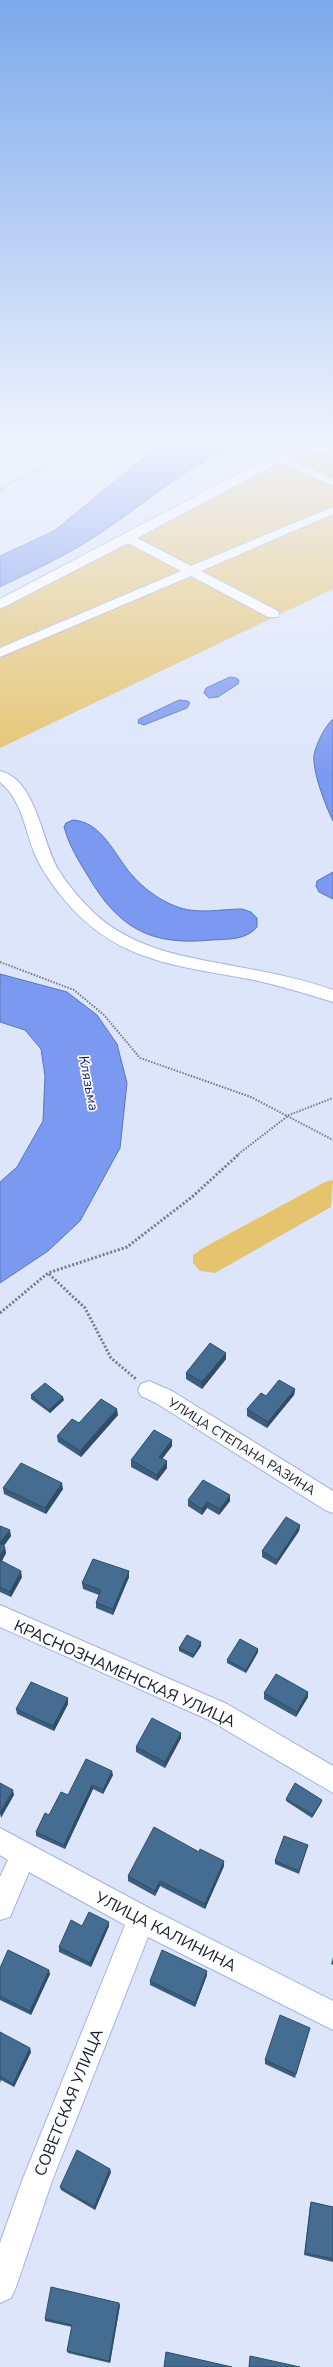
<svg xmlns="http://www.w3.org/2000/svg" width="333" height="2367" viewBox="0 0 333 2367" font-family="'Nunito Sans',sans-serif">
  <style>
    .green { fill: #e6c46d }
    .water { fill: #7b99f0; stroke: #5c74b6 }
    .lines { fill: none; stroke-linecap: round; stroke-linejoin: round }
    .minor-casing { stroke: #a1b4e6; stroke-width: 2 }
    .path-far2 { stroke: #737b8e; stroke-width: 1.5; stroke-dasharray: 1.5 1.5; stroke-linecap: butt }
    .path-far1 { stroke: #737b8e; stroke-width: 2; stroke-dasharray: 1.5 1.5; stroke-linecap: butt }
    .path { stroke: #737b8e; stroke-width: 3; stroke-dasharray: 2 2; stroke-linecap: butt }
    .minor { fill: #fff; fill-rule: evenodd }
    .wall { fill: #3b5e7e }
    .shaded-wall { fill: #304c66 }
    .building { fill: #456d92; stroke: #304c66 }
    .labels { text-anchor: middle; stroke-width: 3.5; stroke-linejoin: round; paint-order: stroke }
    .street-label { font-size: 13px; fill: #151c2e; stroke: #fff }
    .water-label { font-size: 14px; font-style: italic; fill: #10177a; stroke: #fff }
    .near-street-label { font-size: 16px; fill: #151c2e; stroke: #fff }
  </style>
  <rect width="100%" height="100%" fill="#dce5fa"/>
  <!-- green -->
  <g class="green">
    <path d="M333,447V589L0,748V606L255,474L284,462Z"/>
    <path d="M333,1180L331,1207L215,1273L200,1271L193,1263V1255L203,1248L325,1182Z"/>
  </g>
  <!-- water -->
  <g class="water">
    <path d="M159,445H235C189,465 144,504 102,532C70,554 34,570 0,587V556L54,531Z"/>
    <path d="M230,677L236,678L239,680L238,684L218,697L209,698L204,693L206,688Z"/>
    <path d="M179,700L188,701L190,703L187,708L144,725L138,723L139,719Z"/>
    <path d="M333,719V821C326,807 312,771 314,755C316,744 325,726 333,719Z"/>
    <path d="M73,820C102,822 114,854 131,874C142,887 159,900 175,906C197,915 220,909 242,909L251,912L257,918V927C246,940 229,939 212,940C151,946 119,929 88,876C78,860 69,845 64,827L66,823Z"/>
    <path d="M333,872V899L319,892L316,886L317,881Z"/>
    <path d="M0,974L67,992L97,1015L117,1044L127,1083L120,1148L80,1221L48,1251L0,1283V1182L17,1167L43,1121L45,1076L41,1049L25,1030L0,1022Z"/>
  </g>
  <g class="lines">
    <defs>
      <g id="minor">
        <path d="M27,445H43L42,447L0,460V453Z"/>
        <path d="M319,445H333V449L289,458L333,479V486L280,462L137,538L191,566L333,507V514L201,571L278,611L279,614L278,617H268L191,576L0,657V648L181,571L128,543L4,607L0,608V599L238,474L286,451Z"/>
        <path d="M0,771C36,779 42,842 58,869C67,884 80,899 92,911C132,950 187,957 239,967C271,973 302,979 333,990V1002C307,994 281,986 254,980C170,964 110,962 55,888C48,878 41,868 36,857C25,832 23,801 0,782Z"/>
        <path d="M149,1381L172,1391L333,1491V1513L325,1510L156,1403L141,1396L138,1390L141,1384Z"/>
        <path d="M0,1605L227,1704L333,1766V1793L209,1720L0,1627Z"/>
        <path d="M0,1828L151,1909L333,2001V2030L148,1937L52,2181L16,2287L11,2298L0,2303V2243L22,2181L125,1925L29,1872L10,1917L0,1920V1877L8,1860L0,1855Z"/>
      </g>
    </defs>
    <!-- minor casing -->
    <use href="#minor" class="minor-casing"/>
    <!-- path-far2 -->
    <g class="path-far2">
      <path d="M0,488L92,445"/>
      <path d="M0,491L7,487"/>
    </g>
    <!-- path-far1 -->
    <g class="path-far1">
      <path d="M0,962L74,990L104,1015L140,1058L251,1097L333,1140"/>
      <path d="M236,1156L289,1115L333,1098"/>
    </g>
    <!-- path -->
    <g class="path">
      <path d="M49,1274L85,1308L111,1358L136,1379"/>
      <path d="M0,1313L48,1273L127,1247L192,1197L238,1155"/>
    </g>
    <!-- minor -->
    <use href="#minor" class="minor"/>
  </g>
  <!-- wall -->
  <g class="wall">
    <path d="M226,1353V1359L202,1389L186,1379V1373Z"/>
    <path d="M295,1389L294,1395L267,1428L247,1416V1409L266,1396Z"/>
    <path d="M31,1395L64,1400L50,1413L31,1399Z"/>
    <path d="M118,1415L81,1457L58,1442L57,1436L79,1423Z"/>
    <path d="M172,1440V1446L162,1459L167,1468L157,1481L131,1467V1460Z"/>
    <path d="M3,1488L63,1489L46,1514L4,1494Z"/>
    <path d="M188,1500L230,1501L219,1515L207,1508L202,1515L188,1506Z"/>
    <path d="M300,1525L299,1531L276,1565L262,1557V1551Z"/>
    <path d="M0,1526L11,1536L4,1546L6,1553L2,1561L22,1577L11,1597L0,1592Z"/>
    <path d="M129,1571V1577L113,1615L96,1608V1603L99,1595L83,1589L82,1583Z"/>
    <path d="M201,1646L193,1658L179,1651V1648Z"/>
    <path d="M258,1649V1652L246,1673L227,1663V1660Z"/>
    <path d="M308,1692V1697L296,1717L264,1699V1693Z"/>
    <path d="M68,1698V1704L54,1731L17,1714L16,1709Z"/>
    <path d="M181,1733V1738L165,1768L136,1752V1747Z"/>
    <path d="M113,1775L103,1794L93,1789L65,1849L36,1836V1832L68,1795Z"/>
    <path d="M286,1799L322,1800L321,1803L312,1818L286,1801Z"/>
    <path d="M307,1848L299,1874L275,1864V1861Z"/>
    <path d="M224,1866L205,1909L160,1886L155,1896L128,1881V1876Z"/>
    <path d="M82,1926H109L91,1967L59,1952V1947Z"/>
    <path d="M333,1957V1965L331,1964Z"/>
    <path d="M0,1968L50,1974L31,2015L0,2000Z"/>
    <path d="M207,1975L195,2007L150,1985V1981Z"/>
    <path d="M310,2028L295,2078L265,2064V2060Z"/>
    <path d="M0,2032L31,2052L14,2087L1,2080L0,2083Z"/>
    <path d="M111,2172L95,2210L61,2190L60,2187Z"/>
    <path d="M311,2202L333,2207V2262L304,2255L310,2205Z"/>
    <path d="M120,2305L110,2363L68,2353L67,2351L72,2327L45,2321V2319Z"/>
  </g>
  <!-- shaded-wall -->
  <g class="shaded-wall">
    <path d="M226,1353V1359L202,1389V1382Z"/>
    <path d="M295,1389L294,1395L267,1428L268,1422Z"/>
    <path d="M63,1397L64,1400L50,1413L49,1410Z"/>
    <path d="M117,1409L118,1415L81,1457L80,1451Z"/>
    <path d="M172,1440V1446L159,1463V1457Z"/>
    <path d="M167,1461V1468L157,1481V1475Z"/>
    <path d="M62,1483L63,1489L46,1514L45,1508Z"/>
    <path d="M230,1495V1501L219,1515L220,1509Z"/>
    <path d="M207,1502V1508L202,1515V1509Z"/>
    <path d="M300,1525L299,1531L276,1565L277,1560Z"/>
    <path d="M10,1530L11,1536L1,1549L0,1543Z"/>
    <path d="M5,1547L6,1553L0,1564V1556Z"/>
    <path d="M21,1571L22,1577L11,1597L10,1592Z"/>
    <path d="M129,1571V1577L113,1615V1609Z"/>
    <path d="M201,1642V1646L193,1658L194,1655Z"/>
    <path d="M258,1649V1652L246,1673V1670Z"/>
    <path d="M308,1692V1697L296,1717L297,1712Z"/>
    <path d="M68,1698V1704L54,1731L53,1726Z"/>
    <path d="M181,1733V1738L165,1768V1762Z"/>
    <path d="M112,1771L113,1775L103,1794V1790Z"/>
    <path d="M92,1785L93,1789L65,1849L64,1845Z"/>
    <path d="M13,1790L14,1795L1,1818L0,1813Z"/>
    <path d="M322,1800L321,1803L312,1818L313,1815Z"/>
    <path d="M224,1861V1866L205,1909V1904Z"/>
    <path d="M160,1881V1886L155,1896V1891Z"/>
    <path d="M109,1922V1926L91,1967L90,1963Z"/>
    <path d="M49,1970L50,1974L31,2015L30,2011Z"/>
    <path d="M207,1971V1975L195,2007V2003Z"/>
    <path d="M30,2048L31,2052L14,2087L13,2084Z"/>
    <path d="M110,2169L111,2172L95,2210L94,2207Z"/>
    <path d="M119,2303L120,2305L110,2363L109,2361Z"/>
  </g>
  <!-- building -->
  <g class="building">
    <path d="M210,1343L226,1353L202,1382L186,1373Z"/>
    <path d="M279,1380L295,1389L268,1422L247,1409L261,1393L266,1396Z"/>
    <path d="M45,1383L63,1397L49,1410L31,1395Z"/>
    <path d="M101,1399L117,1409L80,1451L57,1436L72,1419L79,1423Z"/>
    <path d="M154,1430L172,1440L159,1457L167,1461L157,1475L131,1460Z"/>
    <path d="M21,1463L62,1483L45,1508L3,1488Z"/>
    <path d="M203,1480L230,1495L220,1509L207,1502L202,1509L188,1500Z"/>
    <path d="M286,1517L300,1525L277,1560L262,1551Z"/>
    <path d="M0,1526L10,1530L0,1543L5,1547L0,1556Z"/>
    <path d="M93,1559L129,1571L113,1609L96,1603L101,1590L82,1583Z"/>
    <path d="M0,1560L21,1571L10,1592L0,1587Z"/>
    <path d="M187,1635L201,1642L194,1655L179,1648Z"/>
    <path d="M240,1639L258,1649L246,1670L227,1660Z"/>
    <path d="M276,1674L308,1692L297,1712L264,1693Z"/>
    <path d="M31,1682L68,1698L53,1726L16,1709Z"/>
    <path d="M152,1718L181,1733L165,1762L136,1747Z"/>
    <path d="M86,1759L112,1771L103,1790L92,1785L64,1845L36,1832L45,1813L49,1815L61,1792L68,1795Z"/>
    <path d="M0,1783L13,1790L0,1813Z"/>
    <path d="M295,1783L322,1800L313,1815L286,1799Z"/>
    <path d="M154,1827L199,1852L200,1849L224,1861L205,1904L160,1881L155,1891L128,1876Z"/>
    <path d="M284,1836L308,1845L299,1871L275,1861Z"/>
    <path d="M89,1912L109,1922L90,1963L59,1947L71,1920L82,1926Z"/>
    <path d="M8,1950L49,1970L30,2011L0,1996V1968Z"/>
    <path d="M162,1950L207,1971L195,2003L150,1981Z"/>
    <path d="M280,2015L310,2028L296,2074L265,2060Z"/>
    <path d="M0,2032L30,2048L13,2084L0,2076Z"/>
    <path d="M77,2150L110,2169L94,2207L60,2187Z"/>
    <path d="M311,2202L333,2207V2259L305,2253Z"/>
    <path d="M51,2287L119,2303L109,2361L67,2351L72,2325L45,2319Z"/>
    <path d="M166,2352L232,2367H164Z"/>
    <path d="M250,2356L300,2367H249Z"/>
  </g>
  <!-- sky -->
  <linearGradient id="sky" x2="0" y2="1"><stop stop-color="#7ca9eb"/><stop offset="0.57" stop-color="#eff3fd"/><stop offset="1" stop-color="#eff3fd" stop-opacity="0"/></linearGradient>
  <rect width="333" height="776" fill="url(#sky)"/>
  <g class="labels">
    <!-- street labels -->
    <g class="street-label">
      <text transform="translate(242 1446) rotate(32)" y="5">УЛИЦА СТЕПАНА РАЗИНА</text>
    </g>
    <!-- water labels -->
    <g class="water-label">
      <text transform="translate(89 1083) rotate(79)" y="5">Клязьма</text>
    </g>
    <!-- near-street labels -->
    <g class="near-street-label">
      <text transform="translate(125 1673) rotate(24)" y="6">КРАСНОЗНАМЕНСКАЯ УЛИЦА</text>
      <text transform="translate(166 1931) rotate(27)" y="6">УЛИЦА КАЛИНИНА</text>
      <text transform="translate(68 2102) rotate(-68)" y="6">СОВЕТСКАЯ УЛИЦА</text>
    </g>
  </g>
</svg>
